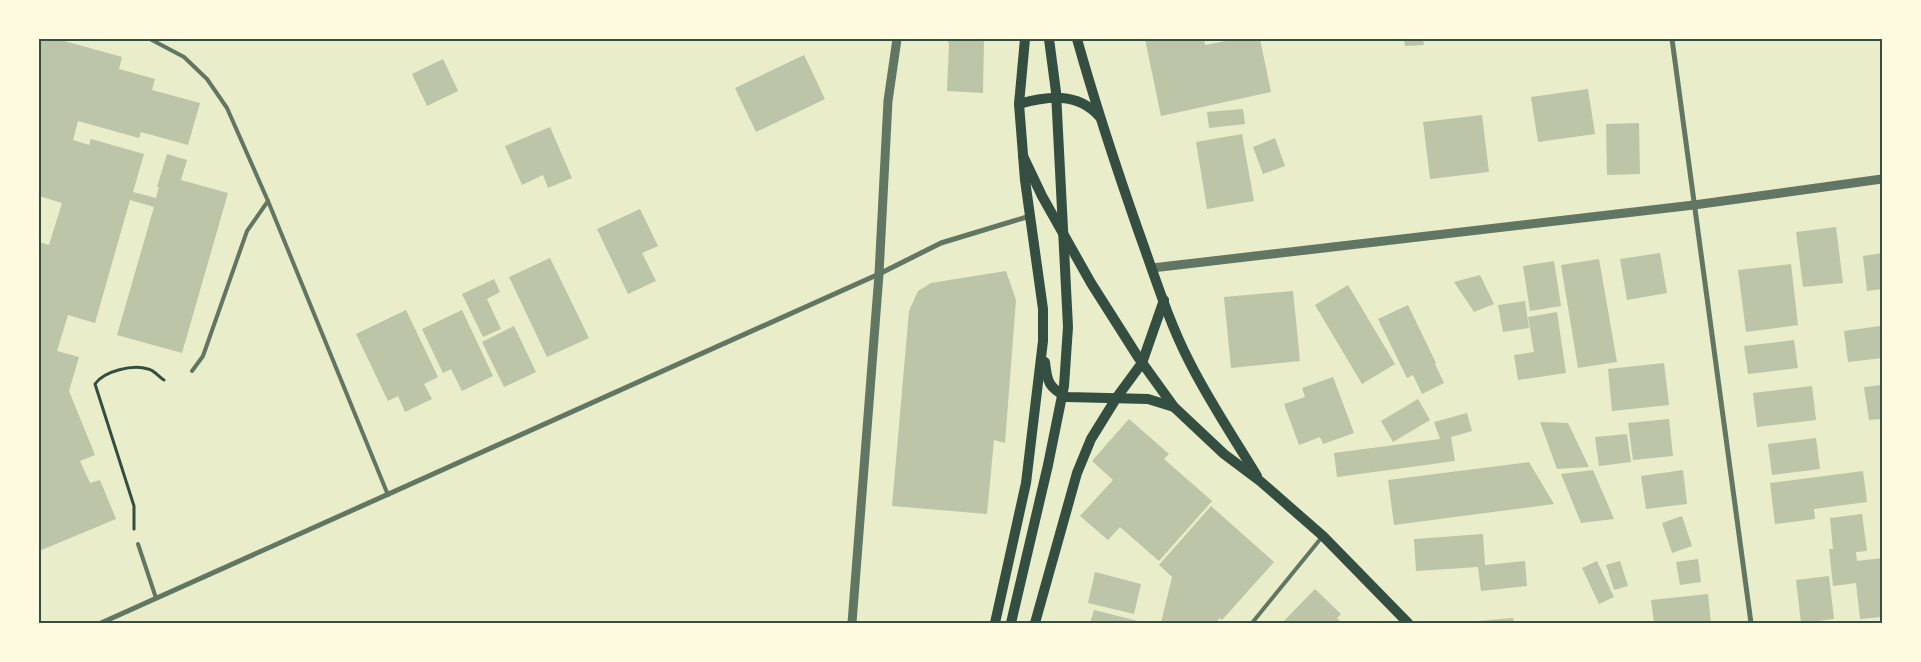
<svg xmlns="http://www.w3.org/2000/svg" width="1921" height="662" viewBox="0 0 1921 662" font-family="Rubik,sans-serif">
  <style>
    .building { fill: #bcc5a7 }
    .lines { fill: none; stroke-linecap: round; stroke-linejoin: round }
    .path { stroke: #344e41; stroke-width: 3 }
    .service { stroke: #617663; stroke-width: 4 }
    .minor { stroke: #617663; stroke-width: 5 }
    .tertiary { stroke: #617663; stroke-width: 9 }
    .secondary { stroke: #344e41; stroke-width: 10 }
    .neatline { fill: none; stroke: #344e41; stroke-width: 2 }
  </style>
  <rect width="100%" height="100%" fill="#e9edc9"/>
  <!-- building -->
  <g class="building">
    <path d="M39,39H57L122,57L119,69L155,79L152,90L200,103L188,145L141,132L139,138L78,121L73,140L89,145L91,139L144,154L133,192L156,198L159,187H157L167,154L187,160L181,180L228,193L182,353L117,335L154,207L130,200L95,323L68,315L57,351L79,357L69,391L95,455L80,461L90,483L100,480L116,519L39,551V242L49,245L62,203L39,196Z"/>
    <path d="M947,39H984L983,93L947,91L949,44Z"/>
    <path d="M1145,39H1204L1205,45L1236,39H1260L1271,92L1161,116Z"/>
    <path d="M1404,39H1423L1424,45L1405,46Z"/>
    <path d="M1434,39H1454V40L1434,41Z"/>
    <path d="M804,55L825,99L756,132L735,88Z"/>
    <path d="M443,59L458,91L427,106L412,74Z"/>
    <path d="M1588,89L1595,134L1538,142L1531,97Z"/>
    <path d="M1243,109L1245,124L1209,128L1207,112Z"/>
    <path d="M1482,115L1489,172L1430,179L1423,122Z"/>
    <path d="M1639,123L1640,174L1607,175L1606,124Z"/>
    <path d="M550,127L572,178L548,188L543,175L522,185L505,146Z"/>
    <path d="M1242,134L1254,201L1207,209L1196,142Z"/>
    <path d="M1275,138L1285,166L1263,174L1253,147Z"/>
    <path d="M640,209L658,246L642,253L656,281L628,294L597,229Z"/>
    <path d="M1836,227L1843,283L1803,287L1796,232Z"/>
    <path d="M1660,253L1667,293L1627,300L1620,259Z"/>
    <path d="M1882,253V289L1867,291L1863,256Z"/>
    <path d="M550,258L589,338L547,357L509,277Z"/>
    <path d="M1599,259L1617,362L1578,368L1561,265Z"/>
    <path d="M1554,261L1561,306L1530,311L1523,266Z"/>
    <path d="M1791,264L1798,325L1746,332L1738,270Z"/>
    <path d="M1006,271L1016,300L1005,443L994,440L987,514L892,506L909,311L918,291L931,283Z"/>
    <path d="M1480,275L1494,304L1474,312L1454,282Z"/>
    <path d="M494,279L500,292L487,299L501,329L483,337L462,294Z"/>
    <path d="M1348,285L1395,364L1362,384L1315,305Z"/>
    <path d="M1293,291L1300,361L1231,368L1224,297Z"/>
    <path d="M1525,301L1529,328L1503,332L1498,305Z"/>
    <path d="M1408,305L1436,363L1435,364L1444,383L1422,394L1413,375L1407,378L1378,319Z"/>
    <path d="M406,310L438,377L424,384L432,399L405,412L398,396L388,401L356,334Z"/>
    <path d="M462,310L493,376L462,391L451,369L443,373L422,329Z"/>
    <path d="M1557,312L1566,373L1518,380L1514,355L1534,352L1528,317Z"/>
    <path d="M514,326L536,372L504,387L482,342Z"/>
    <path d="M1880,326L1882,358L1848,362L1844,331Z"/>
    <path d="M1794,340L1798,368L1748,374L1744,346Z"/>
    <path d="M1664,363L1669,405L1612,411L1608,369Z"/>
    <path d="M1333,377L1354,433L1323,444L1320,437L1299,445L1284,404L1305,397L1302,388Z"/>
    <path d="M1882,385V419L1869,420L1864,387Z"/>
    <path d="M1812,386L1816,420L1757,427L1753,393Z"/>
    <path d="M1418,399L1430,420L1393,442L1381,421Z"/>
    <path d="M1467,413L1472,431L1451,437L1455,461L1337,477L1334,453L1440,439L1434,422Z"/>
    <path d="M1129,419L1169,454L1164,459L1212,501L1159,561L1120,527L1108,540L1080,516L1113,480L1092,461Z"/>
    <path d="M1669,419L1673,456L1633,460L1628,423Z"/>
    <path d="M1540,422L1568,423L1589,467L1557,469Z"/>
    <path d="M1627,434L1631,462L1599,466L1595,437Z"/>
    <path d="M1816,438L1820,469L1772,475L1768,444Z"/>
    <path d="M1529,462L1554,504L1394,525L1388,480Z"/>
    <path d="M1593,470L1614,519L1581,523L1561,474Z"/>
    <path d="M1683,470L1687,504L1646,509L1641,476Z"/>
    <path d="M1863,471L1867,502L1814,509L1815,519L1775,524L1770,483Z"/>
    <path d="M1211,506L1274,562L1222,620L1219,618L1217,623H1161L1172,577L1159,565Z"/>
    <path d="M1862,514L1867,551L1856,552L1857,561L1882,558V617L1860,619L1856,583L1833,586L1829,549H1833L1830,518Z"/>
    <path d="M1682,516L1692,546L1672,553L1662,523Z"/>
    <path d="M1483,534L1485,565L1525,561L1527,586L1481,591L1478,567L1416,571L1414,539Z"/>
    <path d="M1698,559L1701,582L1680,585L1676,562Z"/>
    <path d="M1597,561L1614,597L1599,604L1582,568Z"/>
    <path d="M1620,561L1628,586L1614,590L1606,565Z"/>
    <path d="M1095,572L1141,584L1134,614L1088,603Z"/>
    <path d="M1829,576L1834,619L1801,623L1796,580Z"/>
    <path d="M1315,589L1341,614L1337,618L1342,623H1282Z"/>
    <path d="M1708,594L1711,623H1654L1651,600Z"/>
    <path d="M1094,610L1138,621L1137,623H1090Z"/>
    <path d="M1513,618L1514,623H1468L1467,622Z"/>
  </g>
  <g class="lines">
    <!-- path -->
    <path class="path" d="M134,529V506L95,384C104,371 133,364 148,369C154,370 159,377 164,380"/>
    <!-- service -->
    <g class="service">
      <path d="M150,39L184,57L207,79L227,108L268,201L388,495"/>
      <path d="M192,371L203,356L247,231L268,201"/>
      <path d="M138,544L156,598"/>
      <path d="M1252,623L1322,537"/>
    </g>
    <!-- minor -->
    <g class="minor">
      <path d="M1672,39L1751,623"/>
      <path d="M101,623L879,274L941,243L1030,216"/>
    </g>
    <!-- tertiary -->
    <g class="tertiary">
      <path d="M1152,268L1694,205L1882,179"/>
      <path d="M852,623L879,274L888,101L897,39"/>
    </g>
    <!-- secondary -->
    <g class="secondary">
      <path d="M1077,39C1095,103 1116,167 1138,230C1154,274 1168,320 1189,361C1209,401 1234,438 1257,476"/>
      <path d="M1019,104C1048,96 1077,92 1099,116"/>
      <path d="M1023,156L1042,196L1091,283L1138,357L1174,407L1224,454L1260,481L1323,536L1408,623"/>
      <path d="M1045,362C1047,382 1049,388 1067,397L1148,399L1174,407"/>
      <path d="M995,623L1026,483L1043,341V309L1025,180L1019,104L1025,39"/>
      <path d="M1011,623L1048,465L1064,386L1068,327L1056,92L1049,39"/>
      <path d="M1035,623L1077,473L1091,439L1117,397L1142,363L1164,300"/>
    </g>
  </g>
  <!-- border -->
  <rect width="1921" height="662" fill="none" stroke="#fefae0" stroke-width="80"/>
  <rect x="40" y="40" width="1841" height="582" class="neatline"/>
</svg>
